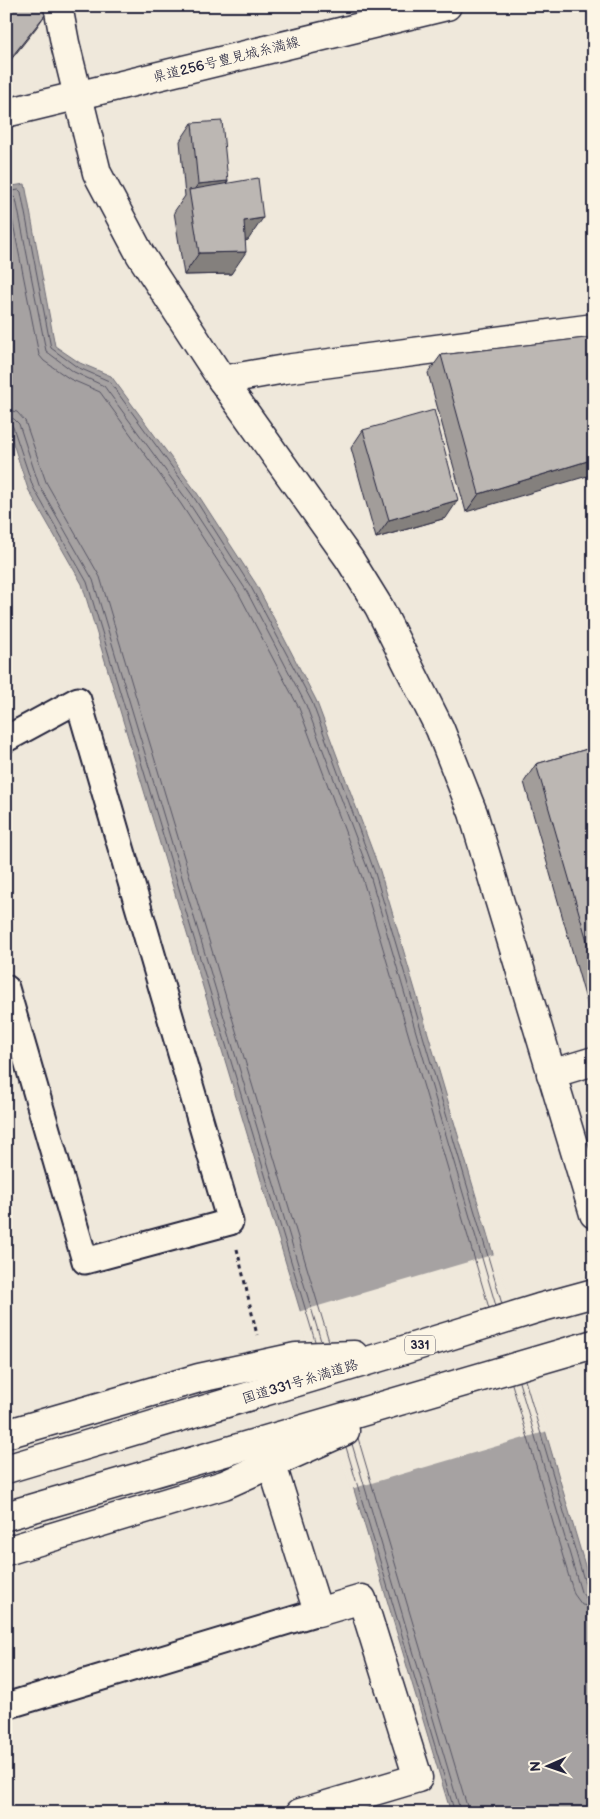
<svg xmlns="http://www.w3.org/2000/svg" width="600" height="1819" viewBox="0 0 600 1819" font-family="'Balsamiq Sans','Klee One',sans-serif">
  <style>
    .water { fill: #a6a2a2; stroke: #716f79 }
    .pier { fill: #efe8db }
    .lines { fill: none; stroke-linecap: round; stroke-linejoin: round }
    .shore { stroke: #575564; stroke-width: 1 }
    .street-casing { stroke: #22223b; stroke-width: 29 }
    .secondary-casing { stroke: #22223b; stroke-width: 31 }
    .highway-casing { stroke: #22223b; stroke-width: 31 }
    .path { stroke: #22223b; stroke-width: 3; stroke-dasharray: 4 4; stroke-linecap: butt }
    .street { stroke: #fcf5e5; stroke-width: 25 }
    .secondary { stroke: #fcf5e5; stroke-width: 28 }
    .highway { stroke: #fcf5e5; stroke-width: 28 }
    .wall { fill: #a29d9a; stroke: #22223b }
    .shaded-wall { fill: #84807d; stroke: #22223b }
    .building { fill: #bcb7b3; stroke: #22223b }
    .labels { text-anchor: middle; stroke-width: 4; stroke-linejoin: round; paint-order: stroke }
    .shield { fill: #fcf5e5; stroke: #63616e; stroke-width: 1 }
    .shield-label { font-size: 12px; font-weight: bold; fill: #22223b }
    .street-label { font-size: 14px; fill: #22223b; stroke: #fcf5e5 }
  </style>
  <rect width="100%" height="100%" fill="#efe8db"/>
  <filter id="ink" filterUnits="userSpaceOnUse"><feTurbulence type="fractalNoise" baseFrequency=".02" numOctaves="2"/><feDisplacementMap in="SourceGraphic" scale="10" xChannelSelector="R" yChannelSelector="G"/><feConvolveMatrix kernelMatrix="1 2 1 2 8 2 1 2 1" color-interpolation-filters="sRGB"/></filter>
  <g filter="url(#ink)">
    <!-- water -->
    <path class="water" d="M25,184L55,346L80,363L111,376L197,493L256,584L316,700L380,871L594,1596V1813H451L82,584L28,489L6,422V187Z"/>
    <!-- pier -->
    <path class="pier" d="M495,1254L548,1431L351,1489L298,1312Z"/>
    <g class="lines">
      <!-- shore -->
      <g class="shore">
        <path d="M6,192L19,190L21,192L51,348L77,367L109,381L193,496L251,587L312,702L375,873L502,1304"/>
        <path d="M6,198L14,197L16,199L46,351L74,372L104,386L187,500L246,590L306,705L370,875L496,1306"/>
        <path d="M6,206L10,208L39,355L44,361L70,379L100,392L181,504L239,594L299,708L362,877L489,1308"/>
        <path d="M6,410L17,412L25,421L46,482L100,577L329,1341"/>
        <path d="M6,417L14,419L19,424L39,485L93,580L321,1341"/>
        <path d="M6,423L11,424L13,427L33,487L87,582L315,1341"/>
        <path d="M525,1380L587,1590L589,1593L594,1594"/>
        <path d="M519,1382L581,1592L586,1598L594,1600"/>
        <path d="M512,1384L574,1594L582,1605L594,1607"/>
        <path d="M358,1438L469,1813"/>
        <path d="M352,1444L461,1813"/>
        <path d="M346,1447L455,1813"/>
      </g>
      <defs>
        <g id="street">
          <path d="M6,739L78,700L230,1222L85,1261L6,988"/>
          <path d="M6,1706L318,1612"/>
        </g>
        <g id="secondary">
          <path d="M58,6L65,43L97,173L140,254L222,380L350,560L379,607L440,729L473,813L594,1214"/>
          <path d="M6,113L447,6"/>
          <path d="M222,380L285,369L594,328"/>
          <path d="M551,1074L594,1061"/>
          <path d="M272,1465L318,1612L362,1599L418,1778L300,1813"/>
        </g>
        <g id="highway">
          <path d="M6,1434L199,1378L296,1357L354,1355"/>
          <path d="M6,1469L394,1353L539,1308L594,1293"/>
          <path d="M6,1516L594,1344"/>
          <path d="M6,1551L224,1485L345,1431"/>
        </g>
      </defs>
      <!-- street casing -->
      <use href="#street" class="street-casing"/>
      <!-- secondary casing -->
      <use href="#secondary" class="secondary-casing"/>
      <!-- highway casing -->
      <use href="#highway" class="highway-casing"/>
      <!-- path -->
      <path class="path" d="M237,1249L257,1335"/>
      <!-- street -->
      <use href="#street" class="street"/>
      <!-- secondary -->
      <use href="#secondary" class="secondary"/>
      <!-- highway -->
      <use href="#highway" class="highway"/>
    </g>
    <!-- wall -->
    <g class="wall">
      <path d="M192,123L228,181L226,183L248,240L245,241L231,274L184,275L174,212L185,196L180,141Z"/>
      <path d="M594,337L466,512L428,373L441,355Z"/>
      <path d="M363,430L446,518L376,538L351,448Z"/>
      <path d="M594,747V1009L589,1010L524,782L536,764Z"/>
    </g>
    <!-- shaded-wall -->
    <g class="shaded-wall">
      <path d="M45,15L36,28L6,66V58Z"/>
      <path d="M228,181L216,199L190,196L198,184Z"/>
      <path d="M263,218L248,240L228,243L244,221Z"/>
      <path d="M246,252L231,274L184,275L199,253Z"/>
      <path d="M594,459V474L466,512L479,494Z"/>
      <path d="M458,500L446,518L376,538L389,520Z"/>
      <path d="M594,1003V1009L589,1010Z"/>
    </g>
    <!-- building -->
    <g class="building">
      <path d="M6,6H41L45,15L14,54L6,58Z"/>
      <path d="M222,121L228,181L198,184L192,123Z"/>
      <path d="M258,178L263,218L244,221L246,252L199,253L189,190Z"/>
      <path d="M594,337V459L479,494L441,355Z"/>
      <path d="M434,410L458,500L389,520L363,430Z"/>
      <path d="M594,747V965L536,764Z"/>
    </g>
  </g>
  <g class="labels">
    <!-- shield labels -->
    <rect class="shield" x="405" y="1335.5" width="30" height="19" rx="4"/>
    <g class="shield-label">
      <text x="420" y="1349">331</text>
    </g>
    <!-- street labels -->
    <g class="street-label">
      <text transform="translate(226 59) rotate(-14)" y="5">県道256号豊見城糸満線</text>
      <text transform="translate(300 1381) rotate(-17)" y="5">国道331号糸満道路</text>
    </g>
  </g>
  <!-- margin -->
  <rect width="600" height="1819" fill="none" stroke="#fcf5e5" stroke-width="25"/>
  <rect x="12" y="12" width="575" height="1794" fill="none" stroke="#22223b" stroke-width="2" filter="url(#ink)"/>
  <!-- north arrow -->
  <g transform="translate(548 1766) rotate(268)" stroke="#fcf5e5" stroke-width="4" paint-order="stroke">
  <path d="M0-4L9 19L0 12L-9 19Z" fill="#22223b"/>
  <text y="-8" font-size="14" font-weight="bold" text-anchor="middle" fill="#22223b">N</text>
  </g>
</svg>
